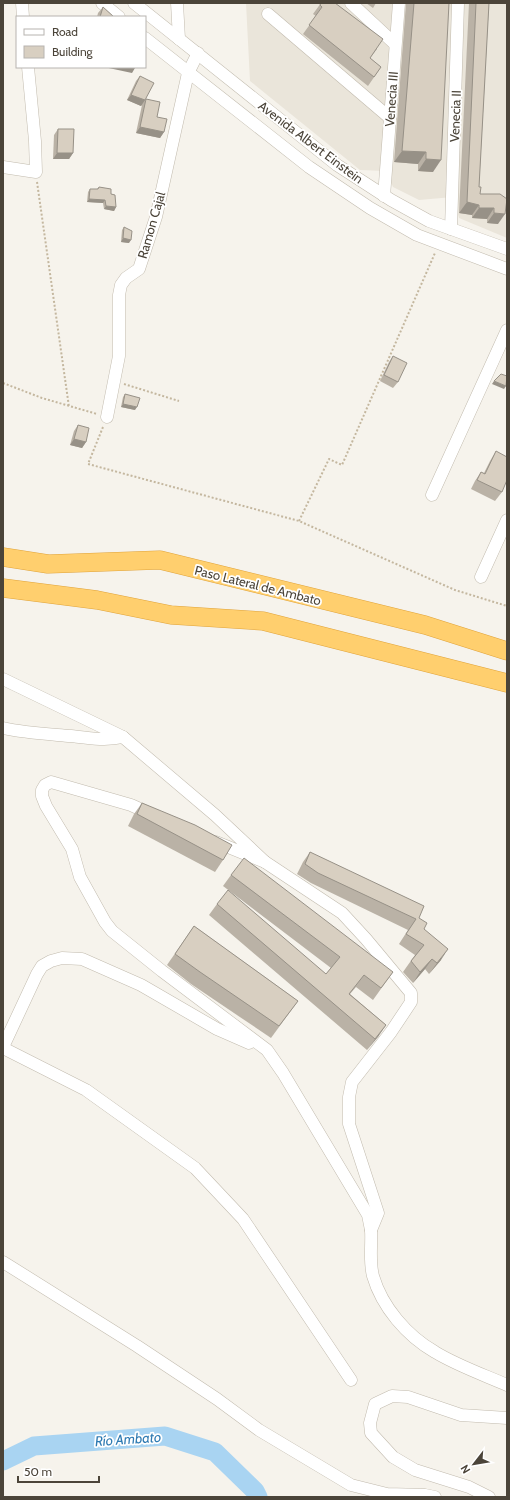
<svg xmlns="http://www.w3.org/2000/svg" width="510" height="1500" viewBox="0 0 510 1500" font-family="Cabin,sans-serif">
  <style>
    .residential { fill: #eae5da }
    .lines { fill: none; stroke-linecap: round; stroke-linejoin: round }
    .river { stroke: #a9d4f2; stroke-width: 19 }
    .minor-casing { stroke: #c2bbae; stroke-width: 13 }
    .highway-casing { stroke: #e0a43c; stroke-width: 19 }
    .path { stroke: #c4b79f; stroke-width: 2; stroke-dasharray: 2 2; stroke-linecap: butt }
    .minor { stroke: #fff; stroke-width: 12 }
    .highway { stroke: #ffcf6e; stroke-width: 18 }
    .wall { fill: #bab2a6 }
    .shaded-wall { fill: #979187 }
    .building { fill: #d8cfc1; stroke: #979187 }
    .labels { text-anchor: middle; stroke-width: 3.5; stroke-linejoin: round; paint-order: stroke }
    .street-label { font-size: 13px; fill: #4b4439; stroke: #fff }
    .water-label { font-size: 14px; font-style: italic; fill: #2e7ab2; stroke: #fff }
  </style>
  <rect width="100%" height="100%" fill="#f6f3ec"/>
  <!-- residential -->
  <path class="residential" d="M246,3H507V238L459,218L453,197L419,200L393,187L386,171L360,170L250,81Z"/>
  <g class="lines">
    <!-- river -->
    <path class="river" d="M3,1461L34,1446L165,1436L215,1452L255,1491L258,1497"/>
    <defs>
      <g id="minor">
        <path d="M22,3L23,17"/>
        <path d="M102,3L119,17"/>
        <path d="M134,3L337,165L391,200L429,221L507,249"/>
        <path d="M177,3L179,39"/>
        <path d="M351,3L395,44"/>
        <path d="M268,14L390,118"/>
        <path d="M145,38L309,167L370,208L417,235L507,269"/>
        <path d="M3,167L36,172L35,141L28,67"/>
        <path d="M384,196L399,3"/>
        <path d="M451,229L458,3"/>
        <path d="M107,417L119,356V295L121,285L126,278L139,269L156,217L188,73L198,53"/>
        <path d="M432,495L507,330"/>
        <path d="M481,577L507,520"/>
        <path d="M3,679L123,737L215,815L265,862L216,842"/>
        <path d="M3,728C25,733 48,734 71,736C88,738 106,741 123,737"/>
        <path d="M153,815L131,805L51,782L45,785L42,790V796L46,806L72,849L80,877L105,922L112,931L162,971L267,1050L283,1073L368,1215C369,1220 370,1225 371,1230C372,1245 369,1261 373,1276C382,1307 407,1336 435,1352C456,1365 484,1375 507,1385"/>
        <path d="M265,862L342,913L366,939L411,993V1002L391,1032L352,1082L349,1097V1124L378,1213L371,1230"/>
        <path d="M3,1047L37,974L42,966L51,961L62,958L82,959L141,985L217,1029L249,1043"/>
        <path d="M3,1048L86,1090L195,1168L243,1219L351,1380"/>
        <path d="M3,1262L137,1346L217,1399L259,1430L351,1485L387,1494L425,1495L435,1497"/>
        <path d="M489,1497L469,1487L415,1470L393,1457L371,1433L370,1423L375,1404L392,1396L408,1397L461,1415L507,1418"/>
      </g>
      <g id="highway">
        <path d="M3,557L48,564L160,560L425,625L507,651"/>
        <path d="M3,588L97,600L171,615L263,621L507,683"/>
      </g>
    </defs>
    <!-- minor casing -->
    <use href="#minor" class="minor-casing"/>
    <!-- highway casing -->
    <use href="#highway" class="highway-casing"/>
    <!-- path -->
    <g class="path">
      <path d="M37,182L69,407"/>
      <path d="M3,383L42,398L97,414"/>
      <path d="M124,384L179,401"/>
      <path d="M103,427L88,464L299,521L455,590L507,606"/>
      <path d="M299,521L329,459L342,465L435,253"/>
    </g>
    <!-- minor -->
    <use href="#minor" class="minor"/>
    <!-- highway -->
    <use href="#highway" class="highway"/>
  </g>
  <!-- wall -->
  <g class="wall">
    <path d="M321,3L377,49L370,58L381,67L368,86L303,34L316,16L313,14Z"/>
    <path d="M366,3H376L373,8Z"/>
    <path d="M406,3H449L433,172L418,171V164L394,162Z"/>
    <path d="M469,3H489L479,187L480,194H500L498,224L487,223V219L472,218V215L459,213Z"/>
    <path d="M103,7L114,17H97L98,13Z"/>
    <path d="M140,76L145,100L157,117L164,132L160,138L136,133L142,105L141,106L127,100L136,81Z"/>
    <path d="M58,129L73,153L69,159H53L54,135Z"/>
    <path d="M99,187L111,194L116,207L114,211L104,209L103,203L87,202L88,192L90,189H97Z"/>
    <path d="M124,227L129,243L121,242L122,230Z"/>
    <path d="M393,356L398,382L393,388L380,381L389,362Z"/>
    <path d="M125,394L135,410L121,407L123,397Z"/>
    <path d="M78,425L86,442L82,448L70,445L74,431Z"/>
    <path d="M496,451L502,492L495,501L471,489L475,481L481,472L484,473L490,461Z"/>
    <path d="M142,803L223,860L215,872L128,826L134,814Z"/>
    <path d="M310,852L419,918L424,929L441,960L429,974L425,969L413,983L403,972L415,955L399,944L408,930L311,883L297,874L303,862Z"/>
    <path d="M231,875L393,972L373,1000L356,987L350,994L386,1025L367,1050L209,915L217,904L326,974L331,968L223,886Z"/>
    <path d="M194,926L298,1001L271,1038L191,984L167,965Z"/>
  </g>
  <!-- shaded-wall -->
  <g class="shaded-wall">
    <path d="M104,67H131L135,68L132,73Z"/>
    <path d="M131,95L145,100L141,106L127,100Z"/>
    <path d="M140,127L164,132L160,138L136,133Z"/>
    <path d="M402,151L426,152L418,164L394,162Z"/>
    <path d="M57,153H73L69,159H53Z"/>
    <path d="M426,159L441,160L433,172L418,171Z"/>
    <path d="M89,199L105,200L103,203L87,202Z"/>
    <path d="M467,202L479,205L472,215L459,213Z"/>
    <path d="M106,206L116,207L114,211L104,209Z"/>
    <path d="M479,208H494L487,219L472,218Z"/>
    <path d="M494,213L505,214L498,224L487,223Z"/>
    <path d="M123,238L131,240L129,243L121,242Z"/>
    <path d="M494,381L506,386L504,389L492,384Z"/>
    <path d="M123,404L137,407L135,410L121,407Z"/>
    <path d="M74,439L86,442L82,448L70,445Z"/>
    <path d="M448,949L441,960L429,974L437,963Z"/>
    <path d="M432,959L425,969L413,983L420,972Z"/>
    <path d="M386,1025L378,1037L367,1050L375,1039Z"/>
  </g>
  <!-- building -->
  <g class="building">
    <path d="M321,3H335L383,39L370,58L381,67L374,77L309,25L322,7L320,5Z"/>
    <path d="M414,3H449L441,160L426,159V152L402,151Z"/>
    <path d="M476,3H489L479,187H481L480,194H500L507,199L505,214L494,213V208H479V205L467,202Z"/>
    <path d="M103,7L114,17H100Z"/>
    <path d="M140,76L154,83L145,100L131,95Z"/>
    <path d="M146,99L160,102L157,117L167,119L164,132L140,127Z"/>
    <path d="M58,129H74L73,153H57Z"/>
    <path d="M99,187L111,189V194L115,195L116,207L106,206L105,200L89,199L90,189H98Z"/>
    <path d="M124,227L132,231L131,240L123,238Z"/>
    <path d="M393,356L407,363L398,382L384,375Z"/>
    <path d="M501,374L507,376L506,386L494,381Z"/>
    <path d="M125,394L140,398L137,407L123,404Z"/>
    <path d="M78,425L89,428L86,442L74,439Z"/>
    <path d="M496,451L507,457V480L502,492L477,480L481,472L485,474Z"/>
    <path d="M142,803L195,825L232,845L223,860L137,814Z"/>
    <path d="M310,852L424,906L419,918L427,923L424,929L448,949L437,963L432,959L420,972L411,961L424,945L406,934L416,919L318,873L305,864Z"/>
    <path d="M244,858L393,972L381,988L364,975L349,994L386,1025L375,1039L217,904L228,890L326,974L340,957L231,875Z"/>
    <path d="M194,926L298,1001L279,1026L200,972L175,954Z"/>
  </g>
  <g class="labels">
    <!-- street labels -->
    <g class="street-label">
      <text transform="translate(391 99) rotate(-86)" y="5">Venecia III</text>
      <text transform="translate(455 116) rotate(-88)" y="5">Venecia II</text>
      <text transform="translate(311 142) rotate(37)" y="5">Avenida Albert Einstein</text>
      <text transform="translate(151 225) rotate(-74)" y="5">Ramon Cajal</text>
      <text transform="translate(258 585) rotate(14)" y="5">Paso Lateral de Ambato</text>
    </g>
    <!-- water labels -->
    <g class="water-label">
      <text transform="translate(128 1439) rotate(-4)" y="5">Río Ambato</text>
    </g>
  </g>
  <!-- border -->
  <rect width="510" height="1500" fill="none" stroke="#4b4439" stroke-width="8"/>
  <!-- legend -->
  <rect x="16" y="16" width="130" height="52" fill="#ffffff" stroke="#b7b4b0"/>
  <rect x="24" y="29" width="20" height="6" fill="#ffffff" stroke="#b7b4b0"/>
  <text x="52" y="36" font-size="12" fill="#4b4439">Road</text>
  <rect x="24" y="46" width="20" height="12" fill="#d8cfc1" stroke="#b7b4b0"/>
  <text x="52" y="56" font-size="12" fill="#4b4439">Building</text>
  <!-- north arrow -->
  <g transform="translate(474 1464) rotate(239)" stroke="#ffffff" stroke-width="3" paint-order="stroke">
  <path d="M0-3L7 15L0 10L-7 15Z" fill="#4b4439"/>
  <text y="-6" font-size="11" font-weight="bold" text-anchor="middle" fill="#4b4439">N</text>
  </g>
  <!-- scale -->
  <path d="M18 1476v6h81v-6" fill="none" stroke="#4b4439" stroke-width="2"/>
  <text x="24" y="1476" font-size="12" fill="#4b4439" stroke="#ffffff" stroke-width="3" paint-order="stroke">50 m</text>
</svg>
